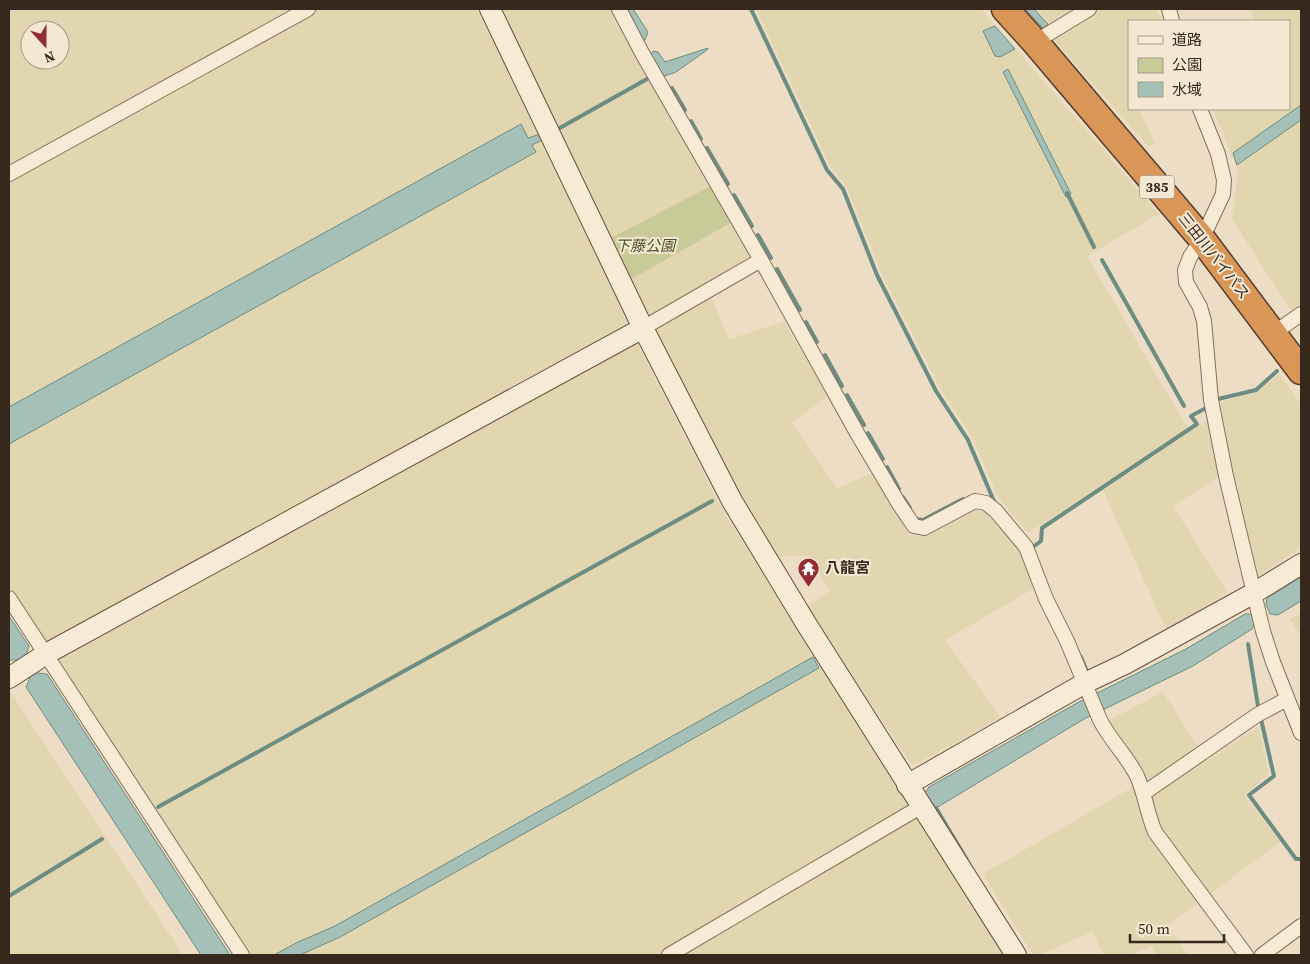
<svg xmlns="http://www.w3.org/2000/svg" width="1310" height="964" viewBox="0 0 1310 964" font-family="'Source Serif 4','Noto Sans JP',serif">
  <style>
    .farmland { fill: #e2d6b1; fill-rule: evenodd }
    .green { fill: #c8ca98 }
    .water { fill: #a5c0b6; stroke: #6d8d83 }
    .lines { fill: none; stroke-linecap: round; stroke-linejoin: round }
    .stream { stroke: #6d8d83; stroke-width: 4 }
    .street-casing { stroke: #866f5b; stroke-width: 16 }
    .secondary-casing { stroke: #68503e; stroke-width: 22 }
    .highway-casing { stroke: #543d2f; stroke-width: 29 }
    .street { stroke: #f7ebd6; stroke-width: 14 }
    .secondary { stroke: #f7ebd6; stroke-width: 20 }
    .highway { stroke: #d99657; stroke-width: 26 }
    .labels { text-anchor: middle; stroke-width: 4; stroke-linejoin: round; paint-order: stroke }
    .shield { fill: #f4e8d3; stroke: #706254; stroke-width: 1 }
    .shield-label { font-size: 14px; font-weight: bold; fill: #37281e }
    .park-label { font-size: 15px; font-style: italic; fill: #4a5226; stroke: #f4e8d3 }
    .street-label { font-size: 15px; fill: #37281e; stroke: #f4e8d3 }
    .poi-label { font-size: 15px; font-weight: bold; fill: #37281e; stroke: #f4e8d3; text-anchor: start }
  </style>
  <rect width="100%" height="100%" fill="#ecddc4"/>
  <!-- farmland -->
  <g class="farmland">
    <path d="M9,9H477L629,322L46,646L9,589ZM30,30H60V60H30Z"/>
    <path d="M498,9H612L631,47L713,185L609,239Z"/>
    <path d="M756,9H981L1159,214L1087,256L1187,427L1210,421L1221,475L1173,506L1227,592L1167,631L1101,486L1028,533L998,497L972,437L941,390L881,272L846,186L830,166Z"/>
    <path d="M1037,9H1157L1161,21H1129V109H1139L1155,143L1148,146L1053,39L1057,31Z"/>
    <path d="M1249,9H1301V304L1291,311L1232,219L1238,171L1213,109H1289V21H1251L1255,19Z"/>
    <path d="M734,221L750,256L706,285L729,339L784,322L829,394L792,423L837,488L875,472L908,534L924,537L974,509L987,513L1021,551L1033,589L945,640L1001,718L912,766L806,607L830,591L808,556H779L728,476L630,280Z"/>
    <path d="M637,343L724,513L1005,955H250L59,660Z"/>
    <path d="M1280,374L1301,405V548L1256,578L1218,403L1257,392Z"/>
    <path d="M1301,613V636L1290,619Z"/>
    <path d="M9,690L183,955H9Z"/>
    <path d="M1163,692L1207,761L1259,726L1269,775L1244,795L1280,842L1167,926L1188,955H1156L1151,946L1129,955H1104L1092,932L1038,955H1033L983,874L1133,787L1131,777L1098,726Z"/>
  </g>
  <!-- green -->
  <path class="green" d="M713,185L734,221L630,280L609,239Z"/>
  <!-- water -->
  <g class="water">
    <path d="M623,9H633L648,32L645,40L641,41Z"/>
    <path d="M1025,9H1034L1048,24L1043,28Z"/>
    <path d="M995,26L1015,49L1000,57L995,56L983,31Z"/>
    <path d="M708,48L707,50L676,72L662,77L651,55L653,51L658,52L665,62Z"/>
    <path d="M1008,69L1071,194L1066,197L1003,72Z"/>
    <path d="M1301,105V120L1237,165L1233,153Z"/>
    <path d="M521,124L528,138L540,134L542,140L532,145L536,152L9,444V407Z"/>
    <path d="M1301,577V601L1278,615L1270,614L1266,604L1267,598Z"/>
    <path d="M1245,614H1251L1255,623L1252,629L1193,666L1084,719L936,808L925,793L929,787L1077,703L1186,649Z"/>
    <path d="M9,616L29,646L26,655L37,673L47,674L230,955H201L26,687L30,678L18,660H9Z"/>
    <path d="M813,657L819,668L340,937L300,955H274L298,942L335,926Z"/>
  </g>
  <g class="lines">
    <!-- stream -->
    <g class="stream">
      <path d="M751,9L827,170L843,189L877,275L936,391L968,440L993,499L996,504"/>
      <path d="M672,88L685,110"/>
      <path d="M691,121L701,139"/>
      <path d="M558,129L647,79"/>
      <path d="M707,148L728,184"/>
      <path d="M1067,193L1094,247"/>
      <path d="M734,195L752,226"/>
      <path d="M758,235L771,258"/>
      <path d="M1102,260L1184,406"/>
      <path d="M777,269L800,310"/>
      <path d="M806,322L817,342"/>
      <path d="M825,355L842,386"/>
      <path d="M847,395L864,425"/>
      <path d="M1218,399L1256,390L1277,371"/>
      <path d="M868,433L883,459"/>
      <path d="M887,467L899,489"/>
      <path d="M903,497L910,508"/>
      <path d="M914,517L916,519L923,520L963,499"/>
      <path d="M1033,547L1041,541L1042,528L1197,424L1191,416L1208,407"/>
      <path d="M1248,644L1258,706"/>
      <path d="M1081,657L1086,669"/>
      <path d="M1261,719L1274,776L1249,795L1296,859H1301"/>
      <path d="M158,807L712,501"/>
      <path d="M936,808L967,860"/>
      <path d="M9,896L102,839"/>
    </g>
    <defs>
      <g id="street">
        <path d="M619,9L642,53L761,260L857,433L899,504L914,526L924,528L975,501L986,503L996,511L1026,547L1046,599L1067,641L1100,720C1110,740 1127,756 1137,776C1145,794 1147,813 1155,832L1246,955"/>
        <path d="M1169,9L1172,21"/>
        <path d="M1035,42L1089,9"/>
        <path d="M1200,109L1218,154L1224,180L1223,194L1202,239L1190,257L1185,270L1186,282L1200,307L1204,321L1211,400L1226,476L1263,631L1273,662L1301,733"/>
        <path d="M9,174L308,9"/>
        <path d="M643,328L761,260"/>
        <path d="M1274,333L1301,314"/>
        <path d="M9,598L242,955"/>
        <path d="M1144,793L1257,715L1287,699"/>
        <path d="M669,955L922,806"/>
        <path d="M1262,955L1301,926"/>
      </g>
      <g id="secondary">
        <path d="M490,9L643,328L732,501L807,625L1016,955"/>
        <path d="M9,678L46,654L643,328"/>
        <path d="M907,785L1085,683L1125,664L1254,593L1301,564"/>
      </g>
      <path id="highway" d="M1005,9L1035,42L1202,239L1301,371"/>
    </defs>
    <!-- street casing -->
    <use href="#street" class="street-casing"/>
    <!-- secondary casing -->
    <use href="#secondary" class="secondary-casing"/>
    <!-- highway casing -->
    <use href="#highway" class="highway-casing"/>
    <!-- street -->
    <use href="#street" class="street"/>
    <!-- secondary -->
    <use href="#secondary" class="secondary"/>
    <!-- highway -->
    <use href="#highway" class="highway"/>
  </g>
  <!-- icons -->
  <defs>
    <symbol id="temple-pin" viewBox="-11 -11 22 30"><path d="M0 17L-7.5 6A9.5 9.5 0 1 1 7.5 6Z" fill="#932d35" stroke="#f4e8d3"/><path d="M0-6L5-2H3V0L6.5 2.5H4V6H1.5V3h-3V6H-4V2.5H-6.5L-3 0V-2H-5Z" fill="#fff"/></symbol>
  </defs>
  <g fill-rule="evenodd">
    <use href="#temple-pin" x="796" y="556" width="25" height="34"/>
  </g>
  <g class="labels">
    <!-- shield labels -->
    <rect class="shield" x="1139.5" y="175.5" width="35" height="23" rx="4"/>
    <g class="shield-label">
      <text x="1157" y="192">385</text>
    </g>
    <!-- park labels -->
    <g class="park-label">
      <text x="645" y="251">下藤公園</text>
    </g>
    <!-- street labels -->
    <g class="street-label">
      <text transform="translate(1214 256) rotate(52)" y="5">三田川バイパス</text>
    </g>
    <!-- poi labels -->
    <g class="poi-label">
      <text x="825" y="573">八龍宮</text>
    </g>
  </g>
  <!-- border -->
  <rect width="1310" height="964" fill="none" stroke="#37281e" stroke-width="20"/>
  <!-- legend -->
  <rect x="1128" y="20" width="162" height="90" fill="#f4e8d3" stroke="#a89b8b"/>
  <rect x="1138" y="36" width="25" height="8" fill="#f7ebd6" stroke="#a89b8b"/>
  <text x="1172" y="45" font-size="15" fill="#37281e">道路</text>
  <rect x="1138" y="58" width="25" height="15" fill="#c8ca98" stroke="#a89b8b"/>
  <text x="1172" y="70" font-size="15" fill="#37281e">公園</text>
  <rect x="1138" y="82" width="25" height="15" fill="#a5c0b6" stroke="#a89b8b"/>
  <text x="1172" y="95" font-size="15" fill="#37281e">水域</text>
  <!-- north arrow -->
  <g transform="translate(45 45) rotate(159)"><circle r="24" fill="#f4e8d3" stroke="#a89b8b"/>
  <path d="M0-4L9 19L0 12L-9 19Z" fill="#932d35"/>
  <text y="-8" font-size="14" font-weight="bold" text-anchor="middle" fill="#37281e">N</text>
  </g>
  <!-- scale -->
  <path d="M1130 934v8h94v-8" fill="none" stroke="#37281e" stroke-width="2.5"/>
  <text x="1138" y="934" font-size="15" fill="#37281e" stroke="#f4e8d3" stroke-width="4" paint-order="stroke">50 m</text>
</svg>
